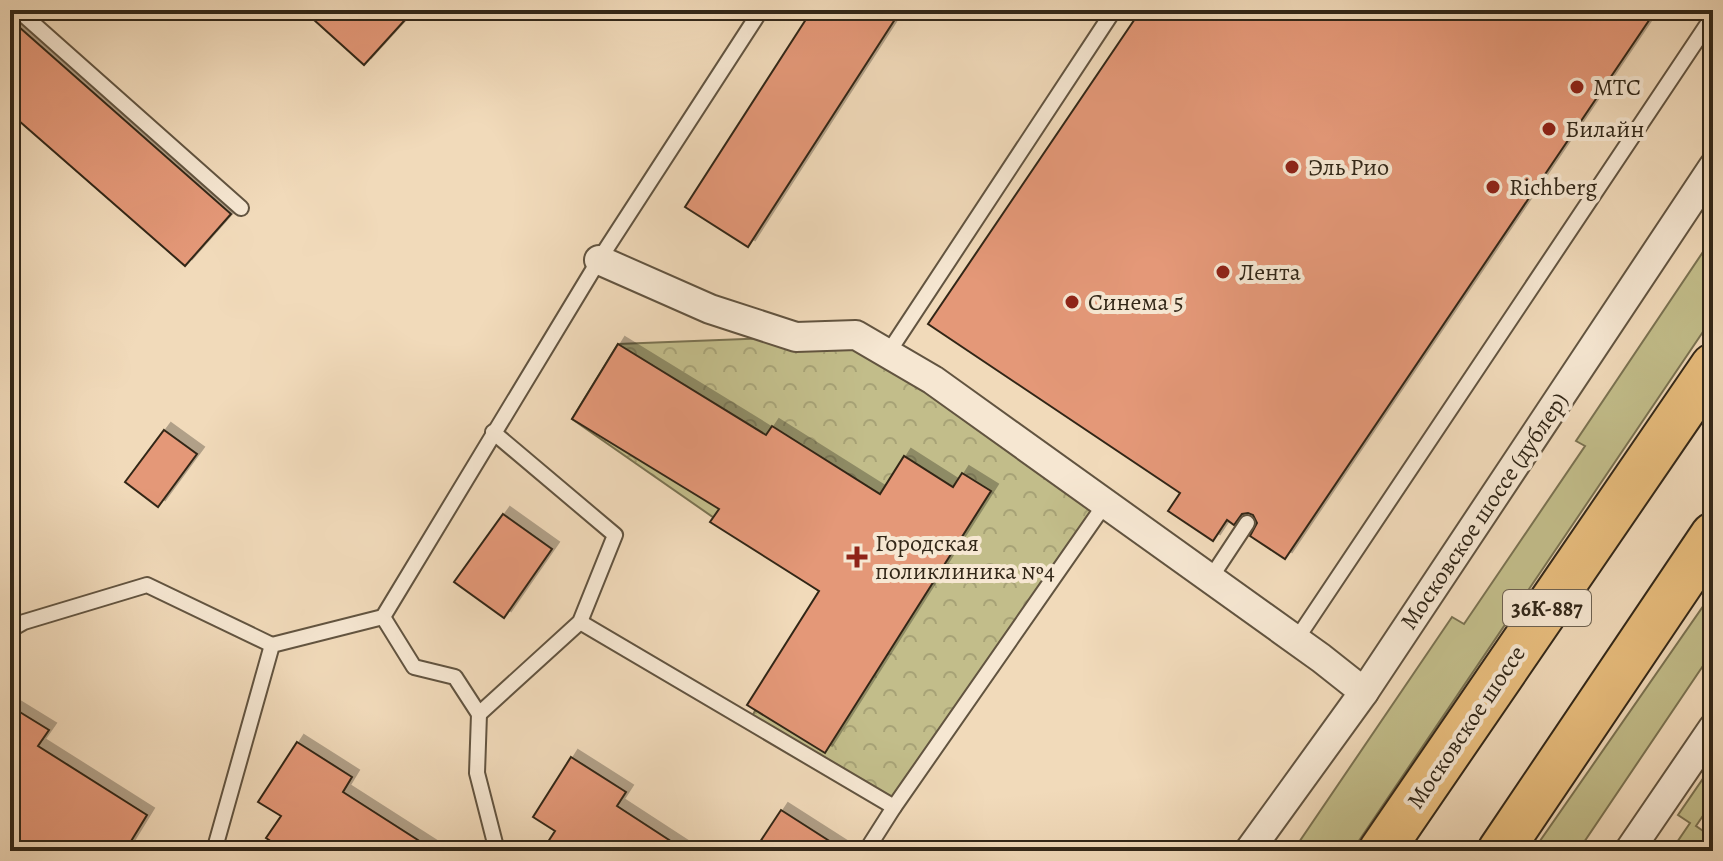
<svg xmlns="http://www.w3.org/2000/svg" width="1723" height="861" viewBox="0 0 1723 861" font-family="Alegreya,serif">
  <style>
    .green { fill: #c2bd8a; stroke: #7a7251; stroke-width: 2 }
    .forest { fill: url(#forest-crowns); stroke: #7a7251; stroke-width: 2 }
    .building { fill: #e49878; stroke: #322718; stroke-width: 2; filter: url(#shadow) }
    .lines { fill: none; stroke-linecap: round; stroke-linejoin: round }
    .service-casing { stroke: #625440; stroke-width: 18 }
    .minor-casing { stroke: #625440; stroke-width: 32 }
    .primary-casing { stroke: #322718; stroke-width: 48 }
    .service { stroke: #f6e7d2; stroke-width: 14 }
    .minor { stroke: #f6e7d2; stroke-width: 28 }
    .primary { stroke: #e8bd7d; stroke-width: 44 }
    .poi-dot { fill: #8f2418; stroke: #f6e7d2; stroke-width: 3 }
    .labels { text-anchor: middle; stroke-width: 8; stroke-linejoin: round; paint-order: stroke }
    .shield { fill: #f6e7d2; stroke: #6d6150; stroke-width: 2 }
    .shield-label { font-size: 22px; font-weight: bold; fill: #322718 }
    .poi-label { font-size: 24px; fill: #322718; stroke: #f6e7d2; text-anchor: start }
    .street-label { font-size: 24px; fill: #322718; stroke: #f6e7d2 }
  </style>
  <defs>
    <pattern id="forest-crowns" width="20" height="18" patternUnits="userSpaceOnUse" patternTransform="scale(2)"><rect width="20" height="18" fill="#c2bd8a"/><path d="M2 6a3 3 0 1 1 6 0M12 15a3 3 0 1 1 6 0" fill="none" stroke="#a7a276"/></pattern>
    <filter id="shadow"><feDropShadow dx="7" dy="-7" stdDeviation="0" flood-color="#0004"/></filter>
  </defs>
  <rect width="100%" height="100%" fill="#f1daba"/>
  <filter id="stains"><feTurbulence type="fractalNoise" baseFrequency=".0025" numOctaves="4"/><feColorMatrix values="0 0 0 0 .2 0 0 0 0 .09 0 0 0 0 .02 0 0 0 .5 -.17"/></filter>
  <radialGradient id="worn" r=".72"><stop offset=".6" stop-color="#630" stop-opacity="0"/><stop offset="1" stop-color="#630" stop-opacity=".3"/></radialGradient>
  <!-- green -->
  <g class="green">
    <path d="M1713,237V317L1352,851H1293L1452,617L1464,624L1585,446L1576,441Z"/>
    <path d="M1713,592V651L1578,851H1533Z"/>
    <path d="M1713,764V801L1696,826L1709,835L1698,851H1671L1690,823L1678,815Z"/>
  </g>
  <!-- forest -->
  <path class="forest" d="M796,337L888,353L1105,504L894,807L749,722L819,591L572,419L618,344Z"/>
  <!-- building -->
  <g class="building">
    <path d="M303,10H414L364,65Z"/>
    <path d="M812,10H901L748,247L685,207Z"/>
    <path d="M1141,10H1656L1285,559L1250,536L1257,523L1253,515L1248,513L1242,514L1234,525L1227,520L1213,541L1168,511L1180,493L928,324Z"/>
    <path d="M10,19L231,214L185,266L10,113Z"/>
    <path d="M618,344L766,435L772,426L880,494L904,456L953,487L962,473L991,491L825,753L747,705L819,591L710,522L719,509L572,419Z"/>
    <path d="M164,430L197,454L158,507L125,482Z"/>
    <path d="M503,514L552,549L504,618L454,582Z"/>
    <path d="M10,706L49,730L38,746L147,815L125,851H30L10,838Z"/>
    <path d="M297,742L352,777L343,792L435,851H286L266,838L281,816L258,802Z"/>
    <path d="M571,757L626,792L617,806L686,851H542L555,831L533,817Z"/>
    <path d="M781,810L845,851H754Z"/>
  </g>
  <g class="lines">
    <defs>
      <g id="service">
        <path d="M18,10L241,208"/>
        <path d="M888,353L1114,10"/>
        <path d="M1210,579L1247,523"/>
        <path d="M383,617L414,667L455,677L479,714L580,622L615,535L493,432"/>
        <path d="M580,622L894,807L1105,504"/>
        <path d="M10,630L24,622L147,585L272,645"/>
        <path d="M1296,640L1713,16"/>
        <path d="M479,714L477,773L497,851"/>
        <path d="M214,851L272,645L383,617L599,260L761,10"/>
        <path d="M866,851L894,807"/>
      </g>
      <g id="minor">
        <path d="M599,260L710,309L796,337L856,335L933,380L1321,658L1364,692"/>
        <path d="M1249,851L1364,692L1713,167"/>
        <path d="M1629,851L1713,728"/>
      </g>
      <g id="primary">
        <path d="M1381,851L1713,366"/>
        <path d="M1500,851L1713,535"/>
      </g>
    </defs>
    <!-- service casing -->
    <use href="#service" class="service-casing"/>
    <!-- minor casing -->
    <use href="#minor" class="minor-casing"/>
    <!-- primary casing -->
    <use href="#primary" class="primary-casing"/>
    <!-- service -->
    <use href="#service" class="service"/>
    <!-- minor -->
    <use href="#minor" class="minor"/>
    <!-- primary -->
    <use href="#primary" class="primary"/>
  </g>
  <!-- markers -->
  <g class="poi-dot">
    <circle cx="1577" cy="87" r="8"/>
    <circle cx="1549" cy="129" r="8"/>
    <circle cx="1292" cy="167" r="8"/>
    <circle cx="1493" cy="187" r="8"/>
    <circle cx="1223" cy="272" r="8"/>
    <circle cx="1072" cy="302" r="8"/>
    <path d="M853 545h8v8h8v8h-8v8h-8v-8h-8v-8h8z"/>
  </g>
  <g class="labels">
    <!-- shield labels -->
    <rect class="shield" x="1503" y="590" width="88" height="36" rx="6"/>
    <g class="shield-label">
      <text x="1547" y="616">36К-887</text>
    </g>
    <!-- poi labels -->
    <g class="poi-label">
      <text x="1593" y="95">МТС</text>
      <text x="1565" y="137">Билайн</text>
      <text x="1308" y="175">Эль Рио</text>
      <text x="1509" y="195">Richberg</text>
      <text x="1239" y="280">Лента</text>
      <text x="1088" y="310">Синема 5</text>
      <text x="875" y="551">Городская<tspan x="875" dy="28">поликлиника №4</tspan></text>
    </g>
    <!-- street labels -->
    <g class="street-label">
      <text transform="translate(1484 511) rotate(-56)" y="8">Московское шоссе (дублер)</text>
      <text transform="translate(1466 727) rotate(-56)" y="8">Московское шоссе</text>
    </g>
  </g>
  <!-- margin -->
  <rect width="1723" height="861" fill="none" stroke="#f1daba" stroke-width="40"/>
  <rect x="12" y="12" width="1699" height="837" fill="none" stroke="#322718" stroke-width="4"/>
  <rect x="20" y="20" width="1683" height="821" fill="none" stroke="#322718" stroke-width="2"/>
  <rect width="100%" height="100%" filter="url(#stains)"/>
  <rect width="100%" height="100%" fill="url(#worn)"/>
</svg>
